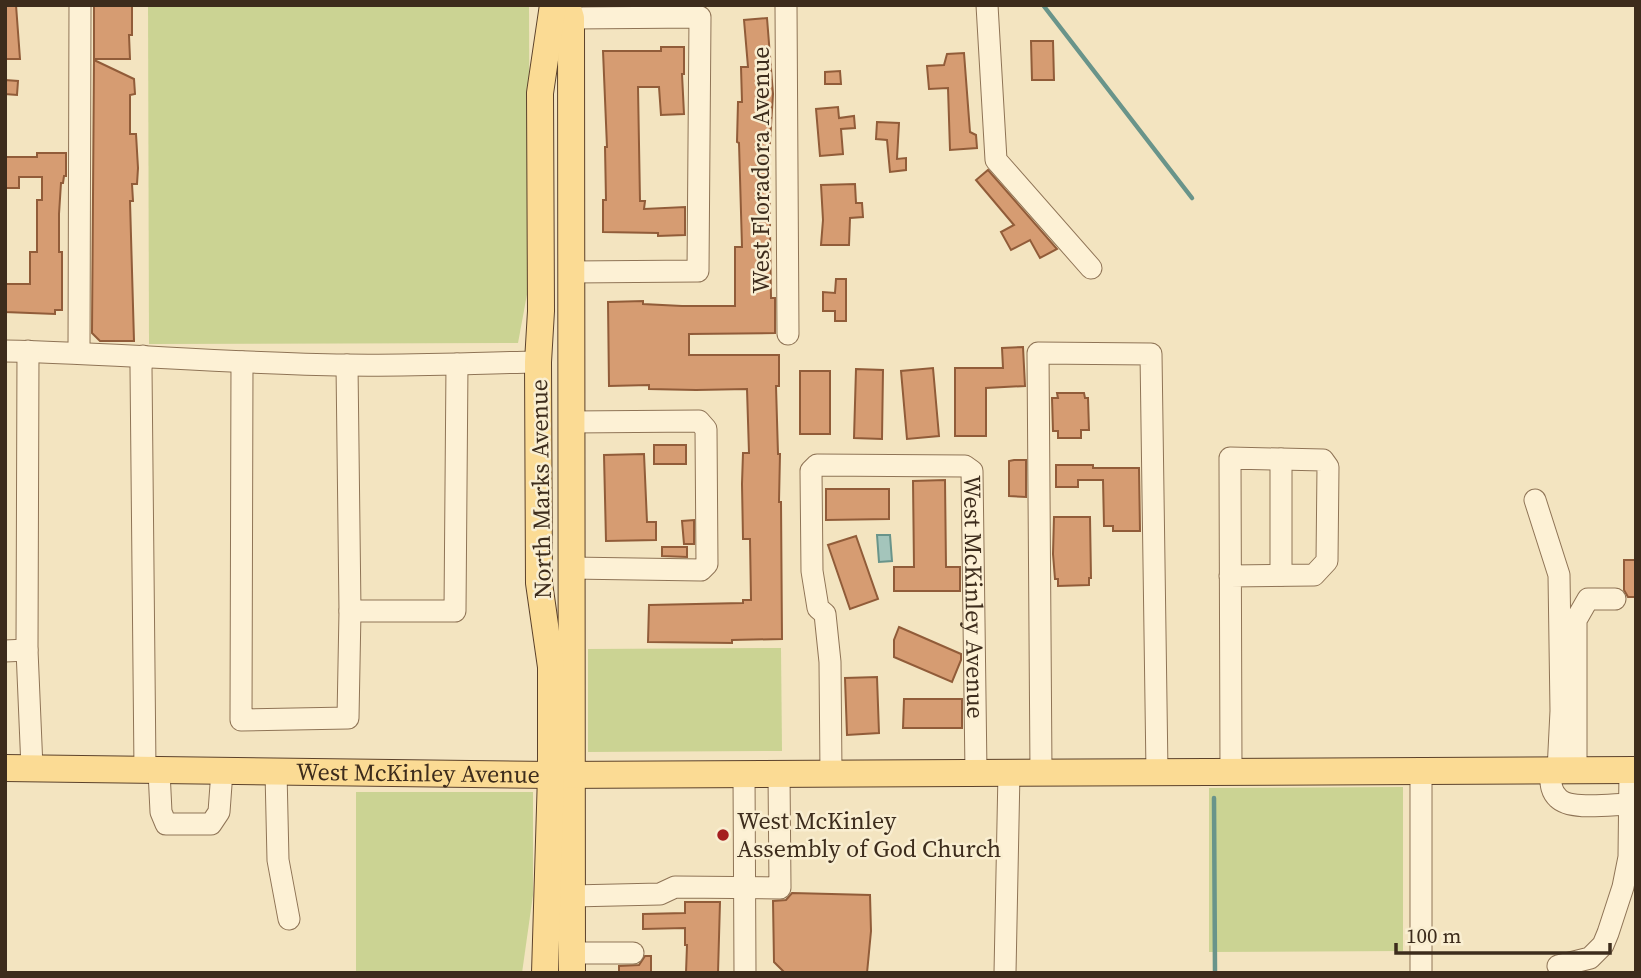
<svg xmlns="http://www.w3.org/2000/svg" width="1641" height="978" viewBox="0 0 1641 978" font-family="'Source Serif 4',serif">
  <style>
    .green { fill: #cbd393 }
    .water { fill: #a4c5bb; stroke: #69948a; stroke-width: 2 }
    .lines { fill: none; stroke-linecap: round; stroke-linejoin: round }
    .stream { stroke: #69948a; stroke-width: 4.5 }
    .building { fill: #d69c72; stroke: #915c39; stroke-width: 2 }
    .minor-casing { stroke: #8f7456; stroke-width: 23 }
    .major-casing { stroke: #5c422b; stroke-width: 28 }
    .minor { stroke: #fdf1d5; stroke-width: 21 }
    .major { stroke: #fbdb94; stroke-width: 26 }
    .poi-dot { fill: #a51e1f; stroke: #f9eed1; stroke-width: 2.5 }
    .labels { text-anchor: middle; stroke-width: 5; stroke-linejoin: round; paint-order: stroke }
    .street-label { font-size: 24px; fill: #3d2c1c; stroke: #f9eed1 }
    .poi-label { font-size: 24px; fill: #3d2c1c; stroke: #f9eed1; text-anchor: start }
  </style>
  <rect width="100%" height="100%" fill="#f3e4c0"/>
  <!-- green -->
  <g class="green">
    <path d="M148,5H529L530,278L518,343L149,344Z"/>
    <path d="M781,648L782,751L588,752V649Z"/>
    <path d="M1403,787V951L1209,952V788Z"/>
    <path d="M356,792H533V895L522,973H356Z"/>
  </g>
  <!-- water -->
  <path class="water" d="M877,535H890L892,561L879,562Z"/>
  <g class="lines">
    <!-- stream -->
    <g class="stream">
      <path d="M1043,5L1192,198"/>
      <path d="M1214,798L1215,973"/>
    </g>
  </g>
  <!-- building -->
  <g class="building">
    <path d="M5,5H16L20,59H5Z"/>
    <path d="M94,5H132V35H129L130,59H94Z"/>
    <path d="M767,18L773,94L769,158L771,298H775V333L689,334V355H779V386H776L778,454H780L779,502H781L782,639L732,640V643L648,642L649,605L743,603V600H751L750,539H743L742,484L743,453H749L747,389L696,390L649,389V385L609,386L608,302L643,301V304L682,306H735V247H742L739,143L737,142L738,102H742L741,67H748L744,20Z"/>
    <path d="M1031,41H1053L1054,80H1032Z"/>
    <path d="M661,47H684V74H682L684,114L661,115L659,87H638L640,201H645L644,209L685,207V235L658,236V233L603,232V200H606L605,147H607L603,51H661Z"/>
    <path d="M964,53L970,132L976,135L977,148L950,150L948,88L929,89L927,66L944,65L947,54Z"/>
    <path d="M94,60L134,79L135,94L130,95V134H136L138,168L137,184H132L133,201H130L134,341H100L92,333Z"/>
    <path d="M840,71L841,84H825V72Z"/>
    <path d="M5,80L18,81L17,95L5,94Z"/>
    <path d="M838,107L839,118L854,116L855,128L841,129L843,154L820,156L816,109Z"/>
    <path d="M877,122L899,123L897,159L906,158V170L890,172L887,140L876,139Z"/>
    <path d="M37,153H66V176H64L63,183H61L59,214V252H62V310H55V314L5,312V284H30V252H37V200H42V177H19V188H5V157H37Z"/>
    <path d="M988,170L1057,249L1040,258L1030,240L1011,250L1001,232L1014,225L976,180Z"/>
    <path d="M855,184L856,203H862L863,217L850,218L849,245H821L823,220L821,185Z"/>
    <path d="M836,279H846V321H835V311H823V292L835,293Z"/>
    <path d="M1023,347L1025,386L986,388V436H955V368H1003L1002,348Z"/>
    <path d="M933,368L939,436L907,439L901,371Z"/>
    <path d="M856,369L883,370L882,439L854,438Z"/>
    <rect x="800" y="371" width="30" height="63"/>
    <path d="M1057,393H1084L1085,398H1088L1089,430H1081V438H1058V431H1053L1052,398H1058Z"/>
    <rect x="654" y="445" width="32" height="19"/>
    <path d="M644,454L647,522H656V540L606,541L604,455Z"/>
    <path d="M1014,460H1026V497L1009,496V461Z"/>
    <path d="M1056,465H1093V468H1139L1140,531H1113V526H1104L1103,480H1078V487H1056Z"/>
    <path d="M945,480L946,567H960V591H894V567H914L913,481Z"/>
    <path d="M826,489H889V519L826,520Z"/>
    <path d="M1054,517H1090L1091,578H1089V585L1058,586V579H1055L1053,554Z"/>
    <path d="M694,520V544H684L682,521Z"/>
    <path d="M856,536L878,599L850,609L828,545Z"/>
    <path d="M662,547H687V557L662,556Z"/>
    <path d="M1624,560H1636V597H1628L1624,590Z"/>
    <path d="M899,627L961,654V660L952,682L894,657V640Z"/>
    <path d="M877,677L879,733L847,735L845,678Z"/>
    <path d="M904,699H962V728H903Z"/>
    <path d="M792,893L870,895L871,931L867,973H785L774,962L773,901L786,900Z"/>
    <path d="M685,902H720L718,973H686L687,945H685V928L643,929V914L685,913Z"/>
    <path d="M645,956H651V973H619V966L639,965Z"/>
  </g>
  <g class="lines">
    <defs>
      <g id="minor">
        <path d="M786,5L788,334"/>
        <path d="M987,5L996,160L1091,268"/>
        <path d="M571,18L700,17L698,271L572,272"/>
        <path d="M5,351C119,353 232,364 346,365C410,366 474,363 538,362"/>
        <path d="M28,351L27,650L32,768"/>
        <path d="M79,352L80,5"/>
        <path d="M143,356L141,368L145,770"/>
        <path d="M242,362L241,720L348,718L350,611L347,365"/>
        <path d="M1281,459V575"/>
        <path d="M1535,500L1559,575L1561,711L1558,771"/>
        <path d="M571,568L701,570L707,564L706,429L699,421L571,422"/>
        <path d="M1230,576L1314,575L1327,561L1328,467L1323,460L1230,458L1231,772"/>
        <path d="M350,611H455L457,364"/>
        <path d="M5,651L27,650"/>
        <path d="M159,771L161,812L166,824H211L219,812L222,771"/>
        <path d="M1550,771C1551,781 1550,791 1558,798C1570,811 1613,804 1630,804"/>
        <path d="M1576,771V620L1588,599H1615"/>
        <path d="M276,772L278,860L289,919"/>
        <path d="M1041,772L1038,353L1151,354L1157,772"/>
        <path d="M1421,772V973"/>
        <path id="s1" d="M831,773L830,662L825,614L818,608L812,571L811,471L817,465L965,466L972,471L976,772"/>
        <path d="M744,774L745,973"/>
        <path d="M572,896L660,894L675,887L780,888L779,773"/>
        <path d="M572,953H633"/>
        <path d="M1558,966L1590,958L1603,945L1608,933L1623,887L1629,857L1630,770"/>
        <path d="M1005,973L1009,772"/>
      </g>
      <g id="major">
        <path d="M567,5L571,18L572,973"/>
        <path id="s2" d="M5,768L551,775L1636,770"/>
        <path d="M545,973L551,775V667L539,583L538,362L541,311L540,93L553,5"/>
      </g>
    </defs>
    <!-- minor casing -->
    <use href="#minor" class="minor-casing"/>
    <!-- major casing -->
    <use href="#major" class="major-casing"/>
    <!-- minor -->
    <use href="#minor" class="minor"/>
    <!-- major -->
    <use href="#major" class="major"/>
  </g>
  <!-- markers -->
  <circle class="poi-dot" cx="723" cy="835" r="7"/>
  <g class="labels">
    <!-- street labels -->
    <g class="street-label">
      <text transform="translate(761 170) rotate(-90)" y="8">West Floradora Avenue</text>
      <text transform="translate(541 489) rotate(-91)" y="8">North Marks Avenue</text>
      <text dy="8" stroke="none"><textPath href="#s1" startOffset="597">West McKinley Avenue</textPath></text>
      <text dy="8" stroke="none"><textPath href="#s2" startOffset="413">West McKinley Avenue</textPath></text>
    </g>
    <!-- poi labels -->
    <g class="poi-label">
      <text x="737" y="829">West McKinley<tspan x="737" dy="28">Assembly of God Church</tspan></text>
    </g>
  </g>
  <!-- border -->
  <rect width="1641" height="978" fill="none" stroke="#3d2c1c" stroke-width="14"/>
  <!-- scale -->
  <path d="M1396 943v10h214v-10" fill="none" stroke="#3d2c1c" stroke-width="3.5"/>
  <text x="1406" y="943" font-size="21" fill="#3d2c1c" stroke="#f9eed1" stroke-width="5" paint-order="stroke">100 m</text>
</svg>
